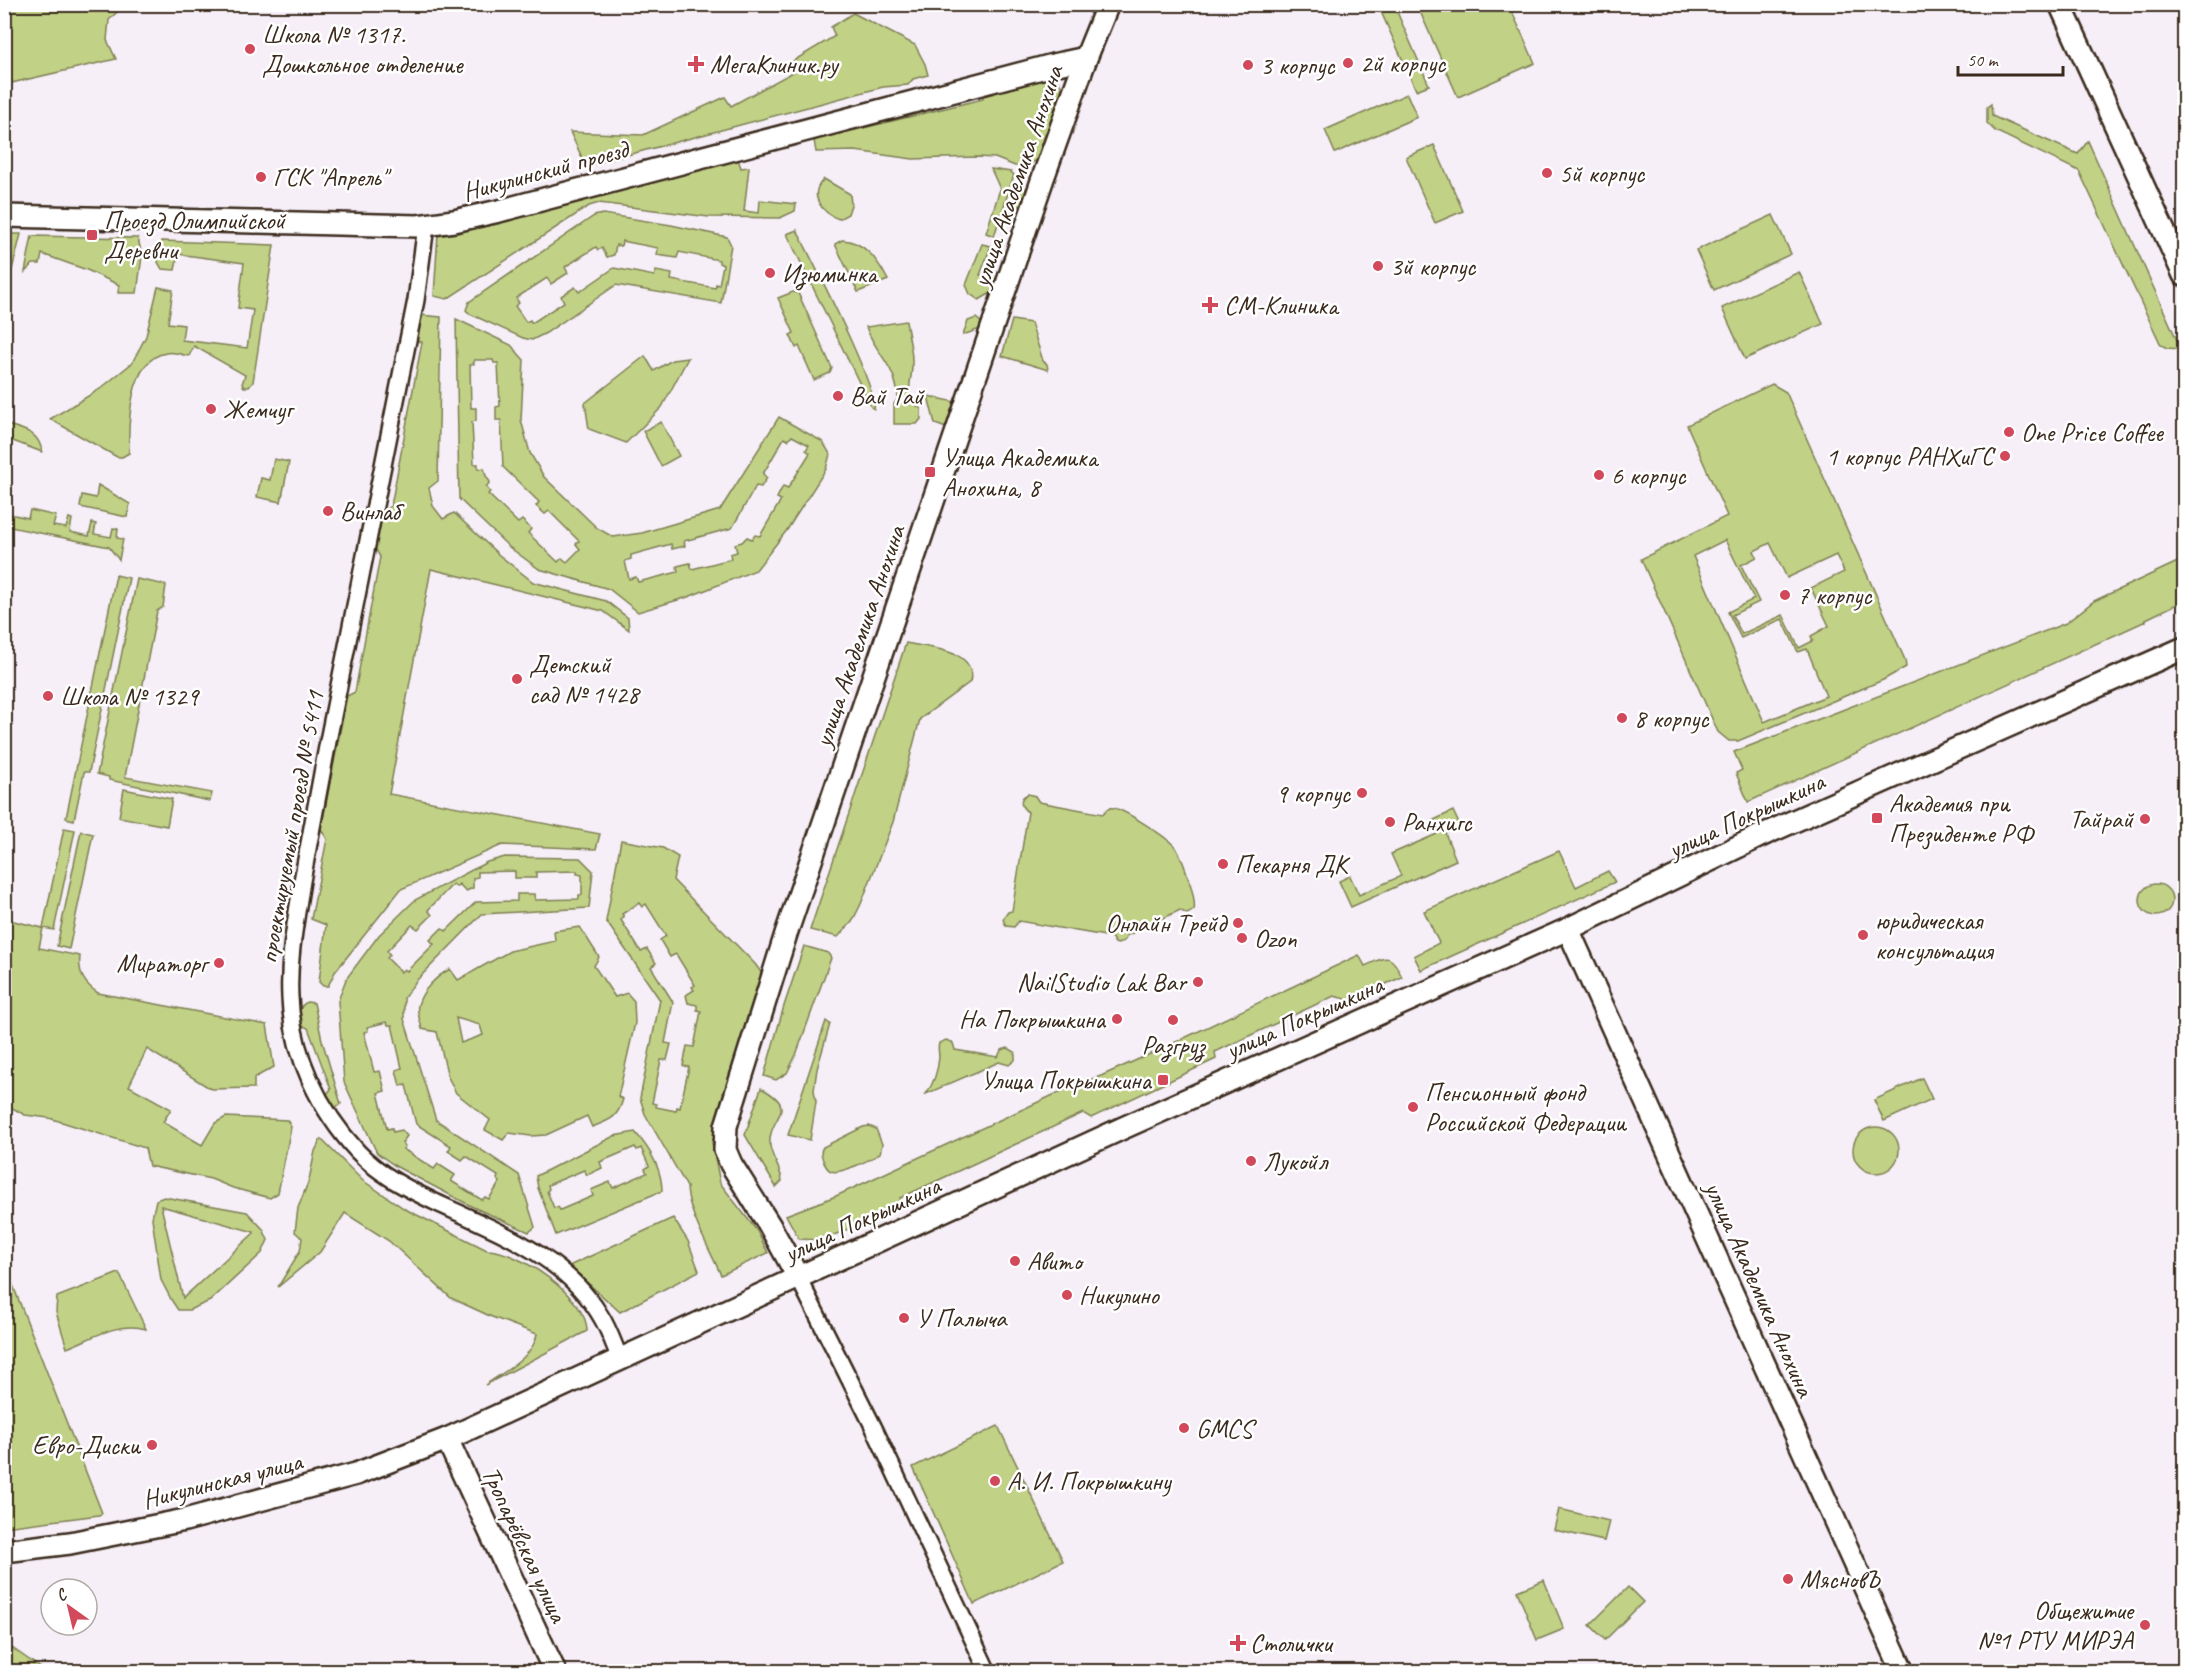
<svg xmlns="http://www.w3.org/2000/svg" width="2189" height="1676" viewBox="0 0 2189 1676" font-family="Caveat,sans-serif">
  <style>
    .green { fill: #c1d287; stroke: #7e7e52; stroke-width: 1.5; fill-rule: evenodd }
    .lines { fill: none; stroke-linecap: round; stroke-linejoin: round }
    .street-casing { stroke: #3b2a1e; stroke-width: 20 }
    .secondary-casing { stroke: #3b2a1e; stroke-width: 26 }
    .street { stroke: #fff; stroke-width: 15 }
    .secondary { stroke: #fff; stroke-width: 21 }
    .poi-dot { fill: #d1495b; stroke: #fff; stroke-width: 2 }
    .labels { text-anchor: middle; stroke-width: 5; stroke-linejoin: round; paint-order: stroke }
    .poi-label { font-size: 26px; fill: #3b2a1e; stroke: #fff; text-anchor: start }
    .street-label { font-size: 26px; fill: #3b2a1e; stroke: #fff }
  </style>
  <rect width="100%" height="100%" fill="#f6eff8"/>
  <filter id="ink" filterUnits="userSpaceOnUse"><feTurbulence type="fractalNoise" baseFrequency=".0167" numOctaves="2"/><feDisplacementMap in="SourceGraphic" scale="12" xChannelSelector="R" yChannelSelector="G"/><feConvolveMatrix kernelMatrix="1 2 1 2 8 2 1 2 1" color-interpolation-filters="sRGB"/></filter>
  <g filter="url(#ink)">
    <!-- green -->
    <g class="green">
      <path d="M4,5H124L109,20L107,40L116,59L7,84L4,70Z"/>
      <path d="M1378,5H1394L1429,85L1416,90Z"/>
      <path d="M1417,5H1509L1535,63L1458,97Z"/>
      <path d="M853,13L915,45L925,64L928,75L913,79L908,85L883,87L586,166L570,132L643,135L725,97L731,106L797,70L793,61L835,36L831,27Z"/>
      <path d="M1047,76L1056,78L1064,90L1042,157L1028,165L1015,166L995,158L977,157L913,159L855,151L816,152L814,140L983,99L982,93Z"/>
      <path d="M1407,94L1417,117L1335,153L1325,130Z"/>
      <path d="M1991,104L1992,116L2078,154L2088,141L2181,349L2167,348L2161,345L2079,171L1995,131L1987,123V107Z"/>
      <path d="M1434,145L1463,211L1435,223L1406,157Z"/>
      <path d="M738,159L741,168L749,167L744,211L759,213L760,200L796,204L795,211L780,218L709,217L599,203L589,206L447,299L434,296L438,233Z"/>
      <path d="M991,169L1011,172L1014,175L994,236L986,233L1000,189Z"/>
      <path d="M824,179L850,194L851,205L848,214L839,219C822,213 807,195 824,179Z"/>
      <path d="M1019,180L1028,192L1021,215L1008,210Z"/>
      <path d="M603,214L671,225L727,237L731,245L721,303L616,285L546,333L532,340L523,338L470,314L466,310L469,302L594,216ZM622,241L658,248L657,255L677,258L679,252L719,260V263L723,265L719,285L716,284L715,288L671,280L672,274L656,271L654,276L614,268L579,292L575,287L561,296L564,302L532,323L530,320L526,322L515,306L519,303L516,298L547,278L551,284L568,273L565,267L596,247L598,250L602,248L607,257L614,255L616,245L621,246Z"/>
      <path d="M1773,215L1791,254L1714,290L1696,250Z"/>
      <path d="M797,230C810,257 879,389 874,409L871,407L787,234Z"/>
      <path d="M5,234H21L5,298L4,234Z"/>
      <path d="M32,236L138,238L142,256L137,293H118L119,285L87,270L42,254L40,264H33L25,272Z"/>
      <path d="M842,240C865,241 878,261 888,280L858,292L835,244Z"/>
      <path d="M161,241L274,245L253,382L249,387H244L242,384L245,375L194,346L189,356C182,355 173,351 166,353C129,359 128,424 129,453L122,457H117L50,419L100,389L132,363L146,336L158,287L173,290L168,323L184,325L182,340L247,348L253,310L238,308L244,263L178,254L175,270L162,269L158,262Z"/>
      <path d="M982,244L991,246L980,275L998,279L993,292L979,300L970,294L966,285Z"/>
      <path d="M1799,272L1823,324L1745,359L1722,308Z"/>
      <path d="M793,292L798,293L832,368L830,373L814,380L799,346L796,348L790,335L794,333L778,298Z"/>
      <path d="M419,315L441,317L438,481L429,488L433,506L443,519L454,513L499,555L533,582L606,601L628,618L629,630L603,611L431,569L389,794L600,834L596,849L502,845L401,889L335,972L328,986H323L319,982L326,925L311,919L327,839L321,829L347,696L355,692L380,557L375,548L383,511L391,506L422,342L414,340Z"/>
      <path d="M976,318L982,323L980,329L963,335L968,321Z"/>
      <path d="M456,319L511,345L524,360L521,420L530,453L544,477L597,528L613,537L642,533L720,510L779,417L823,442L830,454L826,469L787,530L756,570L688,597L638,612L609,589L539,569L509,547L459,499ZM474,360H493L494,363H498L500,406L496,407V420H501L503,467L539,502L536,506L545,514L549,511L579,541L576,544L580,549L567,562L562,558L558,562L528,533L531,529L522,520L518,523L488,494L490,492L486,487L490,482L486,476L484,468L478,469V464H474L472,422L476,421V408H471L470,365L474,364ZM792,436L809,445L806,450L810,453L788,488L783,486L777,498L781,500L760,536L755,535L752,539L747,537L742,542L735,544L737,552L730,554L731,559L692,569L690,563L677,566L678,572L638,582L636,577L629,579L625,561L631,559V555L671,544L672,549L685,546L684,541L732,528L756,486L761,487L767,478L763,474L784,438L788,440Z"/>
      <path d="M1012,320L1031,323L1043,361L1047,364L1048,370L1002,356Z"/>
      <path d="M906,321C908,335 913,351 912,365C912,384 902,396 921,409V419L917,424H894V404L898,398C896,365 877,356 866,327Z"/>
      <path d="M645,356L654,371L672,360L688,358L662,407L626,443L589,429L585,403Z"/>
      <path d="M1772,384L1786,392L1905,660L1906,667L1883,680L1738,741H1729L1718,732L1641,559L1727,516L1687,425ZM1725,540L1754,599L1728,612L1741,638L1782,619L1798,652L1807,649L1826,696L1764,722L1693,556ZM1770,543L1787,578L1836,555L1844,572L1811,588L1829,626L1811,636L1813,641L1799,648L1783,615L1742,634L1732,615L1759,602L1741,565L1757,557L1754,551Z"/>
      <path d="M928,396L955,402L946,428L935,424Z"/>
      <path d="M661,422L679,456L661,466L643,431Z"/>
      <path d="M5,424C23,430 39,431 42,452L5,438Z"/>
      <path d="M274,459L289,462L281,502L257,497L261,478L270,480Z"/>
      <path d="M98,485L130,504L127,517L80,507L82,495L96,498Z"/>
      <path d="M30,510L56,516L53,526L66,528L69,518L72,519L70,532L89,536L92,523L96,524L94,534L111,537L113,528L118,529L117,538L123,539L119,560L109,547L5,526V513L28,518Z"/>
      <path d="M2184,559V604L2181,602L2146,619V621L1748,802L1736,773L1742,770L1734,752L2066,623L2094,601Z"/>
      <path d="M116,575L129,578L89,772H84L74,820L66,818Z"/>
      <path d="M137,579L166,585L163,607L157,611L125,777L212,793L210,801L109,780V777L97,774Z"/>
      <path d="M906,643C928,648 978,649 970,682L920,719L893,822L861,904L852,922L838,937L810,930Z"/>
      <path d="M124,789L172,799L167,826L119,817Z"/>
      <path d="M1028,794L1035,796L1039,802L1103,814C1105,811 1106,809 1110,808C1119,805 1171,840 1176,848C1183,859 1197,899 1194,910L1187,914L1180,910L1126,936L1125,940L1118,944L1115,943L1111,937L1019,921L1014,927L1006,926L1003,919L1008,912L1012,911L1028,812C1020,807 1018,798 1028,794Z"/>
      <path d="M1453,811L1460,826L1445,833L1456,860L1351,907L1339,881L1350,876L1359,895L1401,876L1391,854L1437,834L1432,821Z"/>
      <path d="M64,828L75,830L54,930L43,928L39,948L80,956C78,973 84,984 98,993L267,1025L274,1067L254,1078V1088L211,1089L147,1049L129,1086L171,1109L163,1122L202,1145L215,1123L226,1117L287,1120L291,1127L278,1193L270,1198L233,1188L211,1179L149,1166L145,1148L49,1118L25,1115L5,1104V919L43,928Z"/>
      <path d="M81,831L93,834L69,949L57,946Z"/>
      <path d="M621,840L663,848L678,857L673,880L755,964L763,975L712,1143L720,1183L757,1231L768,1253L721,1275C711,1252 687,1210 687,1187L645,1114L640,1098L660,1000L606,921ZM639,903L642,907L646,904L666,936L660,940L670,957L676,954L695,985L692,987L694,990L686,995L688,1003L697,1005V1010L701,1011L694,1047L687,1046L683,1066L689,1067L680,1108L677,1107L676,1111L656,1107V1104L652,1103L661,1060H667L671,1044L665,1043L673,1002L651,967L656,963L647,949L641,952L621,920L624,917L622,914Z"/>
      <path d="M1559,851L1576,887L1608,871L1615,882L1421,970L1414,956L1439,943L1424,911Z"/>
      <path d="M505,857L580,858L593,871L589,908L482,914L416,981L404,998V1019L436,1120L519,1175L535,1227L529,1232L473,1207L397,1167L377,1153L344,1082L338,1001L346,979L379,935L415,900L487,862ZM515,871V878H536V872L577,871V874L582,875V895H579V899L535,900L534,894H517V901L476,902L446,931L442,928L430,940L434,944L407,971L404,969L401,972L387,958L390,955L387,951L412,925L418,929L432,915L428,910L453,884L456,887L459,884L466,891L473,888V878L478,877V872ZM387,1022L388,1025H392L402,1068L396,1070L400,1086L406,1085L416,1124L451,1146L448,1151L462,1160L466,1156L498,1176L497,1179L500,1182L489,1199L485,1197L482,1200L451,1181L455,1175L438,1164L434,1169L403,1149L405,1146L402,1143L407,1136L402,1130L393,1132L392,1128L387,1129L378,1093L385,1091L380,1071L374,1072L364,1032L368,1031L367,1027Z"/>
      <circle cx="2156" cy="900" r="16"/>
      <path d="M580,927L599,957L594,966L615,997L627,993L634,1001L635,1023L618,1097L623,1099C618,1118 610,1120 592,1127L587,1116L546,1135L531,1136L509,1133L503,1140L485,1130L490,1120L456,1093L448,1077L437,1032L422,1029C421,1022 416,1012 418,1005C422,990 437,976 450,969L458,980L510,951L555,941L554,931ZM456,1018L480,1025L483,1035L461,1043Z"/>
      <path d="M804,946L828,953L831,958L796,1055L787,1073L776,1080L764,1076L784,1006Z"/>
      <path d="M1359,955L1365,966C1387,956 1391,952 1402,977L1349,1000L1334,996L1215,1052L1216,1059L1091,1118L1083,1113L900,1198L903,1206L822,1240L799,1239L786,1215L836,1196L1077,1084L1101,1076L1159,1050Z"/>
      <path d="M307,1002L314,1003L322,1040L341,1104L333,1109L326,1095L331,1089L308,1028L301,1025C300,1015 297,1007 307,1002Z"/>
      <path d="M826,1021L830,1024L817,1069L814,1090L816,1102L810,1140L788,1135Z"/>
      <path d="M946,1040L953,1043L955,1050L998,1057L1001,1050L1008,1048L1015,1052V1060L1009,1065L999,1062L926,1094C934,1083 938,1070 939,1057C939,1052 937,1049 939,1043Z"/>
      <path d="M1922,1078L1932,1099L1884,1121L1874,1100Z"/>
      <path d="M761,1088C802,1110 767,1116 770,1146C772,1159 781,1168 782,1181L776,1187L745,1135Z"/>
      <path d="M869,1126L876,1129L882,1144L880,1153C872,1159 840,1175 831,1171C826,1169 825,1164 823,1160C821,1154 820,1152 823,1147L863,1127Z"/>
      <circle cx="1876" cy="1150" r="23"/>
      <path d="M635,1132C649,1148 662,1169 662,1191L556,1235L538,1188L536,1176L614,1136ZM635,1147L637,1150L641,1148L649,1166L645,1169L647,1173L613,1188L610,1182L591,1190L593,1196L560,1210L558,1207L554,1208L547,1191L549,1189L548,1185L584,1170L587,1175L602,1168L600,1162Z"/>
      <path d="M321,1139L362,1180L405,1209L487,1250C518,1250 588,1298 587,1331L485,1385C503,1372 534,1357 537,1334L492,1317L451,1298L389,1241L345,1213L320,1252L278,1287L300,1251L302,1238L295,1232L298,1208L309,1180L315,1151Z"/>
      <path d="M164,1197L247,1212L263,1229L268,1240L262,1253L210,1301L189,1310H178L172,1301L161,1280L152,1218L156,1200ZM161,1206L254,1232V1233L183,1298Z"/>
      <path d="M673,1218L688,1241L699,1271L620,1312L569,1266Z"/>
      <path d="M5,1251L7,1270L102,1513L99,1515L5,1527Z"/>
      <path d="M119,1273L146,1329C118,1321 93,1338 67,1348L56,1312L57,1297Z"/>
      <path d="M998,1426L1063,1561L974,1604L913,1467Z"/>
      <path d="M1559,1509L1609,1521L1604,1541L1554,1530Z"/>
      <path d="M1544,1580L1564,1629L1537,1640L1517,1591Z"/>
      <path d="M1628,1587L1643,1602L1605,1640L1590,1625Z"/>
      <path d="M5,1643L45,1671H5Z"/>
    </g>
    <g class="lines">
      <defs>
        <g id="street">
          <path d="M426,226L416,300C387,445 358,590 329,736C320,784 311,832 302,881C296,920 288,958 290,997C292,1054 319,1110 358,1152C380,1175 406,1188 435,1202C497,1231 568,1257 603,1320C610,1333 615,1346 620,1360"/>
          <path d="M798,1277L874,1428L988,1672"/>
        </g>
        <g id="secondary">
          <path d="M2060,4L2184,275"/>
          <path d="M4,216L418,226L454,221L499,211L1053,65L1086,58"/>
          <path d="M1568,929L1903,1672"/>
          <path d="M798,1277L770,1226L731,1164L725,1150L726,1126L786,934L1043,178L1086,58L1108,4"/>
          <path d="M447,1439L555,1672"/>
          <path d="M4,1551L70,1543L185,1520L356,1474L447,1439L1123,1128L1568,929L1758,837L2184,648"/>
        </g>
      </defs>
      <!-- street casing -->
      <use href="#street" class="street-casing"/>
      <!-- secondary casing -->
      <use href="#secondary" class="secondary-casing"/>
      <!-- street -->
      <use href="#street" class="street"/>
      <!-- secondary -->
      <use href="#secondary" class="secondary"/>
    </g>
  </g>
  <!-- markers -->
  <g class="poi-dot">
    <circle cx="250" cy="49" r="6"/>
    <circle cx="1348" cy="63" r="6"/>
    <path d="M693 55h6v6h6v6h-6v6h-6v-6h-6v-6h6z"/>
    <circle cx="1248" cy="65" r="6"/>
    <circle cx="1547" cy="173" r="6"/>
    <circle cx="261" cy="177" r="6"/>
    <rect x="86" y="229" width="12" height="12" rx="3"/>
    <circle cx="1378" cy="266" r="6"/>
    <circle cx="770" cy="273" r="6"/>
    <path d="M1207 296h6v6h6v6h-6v6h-6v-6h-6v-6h6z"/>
    <circle cx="838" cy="396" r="6"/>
    <circle cx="211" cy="409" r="6"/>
    <circle cx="2009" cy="432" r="6"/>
    <circle cx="2005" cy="456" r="6"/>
    <rect x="924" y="466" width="12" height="12" rx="3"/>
    <circle cx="1599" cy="475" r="6"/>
    <circle cx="328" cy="511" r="6"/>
    <circle cx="1785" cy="595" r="6"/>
    <circle cx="517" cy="679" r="6"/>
    <circle cx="48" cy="696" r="6"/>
    <circle cx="1622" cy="718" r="6"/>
    <circle cx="1362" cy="793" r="6"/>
    <rect x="1871" y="812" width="12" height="12" rx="3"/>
    <circle cx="2145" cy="819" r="6"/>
    <circle cx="1390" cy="822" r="6"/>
    <circle cx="1223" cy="864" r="6"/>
    <circle cx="1238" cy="923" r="6"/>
    <circle cx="1863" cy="935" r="6"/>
    <circle cx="1242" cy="938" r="6"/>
    <circle cx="219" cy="963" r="6"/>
    <circle cx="1198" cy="982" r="6"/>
    <circle cx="1117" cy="1019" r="6"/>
    <circle cx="1173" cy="1020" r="6"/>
    <rect x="1157" y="1074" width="12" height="12" rx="3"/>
    <circle cx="1413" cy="1107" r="6"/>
    <circle cx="1251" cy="1161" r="6"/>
    <circle cx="1015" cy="1261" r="6"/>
    <circle cx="1067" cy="1295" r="6"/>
    <circle cx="904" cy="1318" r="6"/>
    <circle cx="1184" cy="1428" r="6"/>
    <circle cx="152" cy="1445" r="6"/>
    <circle cx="995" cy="1481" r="6"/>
    <circle cx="1788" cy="1579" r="6"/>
    <circle cx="2145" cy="1625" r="6"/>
    <path d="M1235 1634h6v6h6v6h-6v6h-6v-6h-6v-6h6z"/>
  </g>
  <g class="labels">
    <!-- poi labels -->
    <g class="poi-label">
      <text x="262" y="43">Школа № 1317.<tspan x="262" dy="30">Дошкольное отделение</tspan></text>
      <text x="1360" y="72">2й корпус</text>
      <text x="710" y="73">МегаКлиник.ру</text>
      <text x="1260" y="74">3 корпус</text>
      <text x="1559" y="182">5й корпус</text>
      <text x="273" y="186">ГСК "Апрель"</text>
      <text x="104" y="229">Проезд Олимпийской<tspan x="104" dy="30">Деревни</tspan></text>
      <text x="1390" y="275">3й корпус</text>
      <text x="782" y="282">Изюминка</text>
      <text x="1224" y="314">СМ-Клиника</text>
      <text x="850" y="405">Вай Тай</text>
      <text x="223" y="418">Жемчуг</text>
      <text x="2021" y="441">One Price Coffee</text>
      <text x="1993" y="465" text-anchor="end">1 корпус РАНХиГС</text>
      <text x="942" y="466">Улица Академика<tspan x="942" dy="30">Анохина, 8</tspan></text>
      <text x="1611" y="484">6 корпус</text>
      <text x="340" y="520">Винлаб</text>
      <text x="1797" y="604">7 корпус</text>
      <text x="529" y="673">Детский<tspan x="529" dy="30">сад № 1428</tspan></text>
      <text x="60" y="705">Школа № 1329</text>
      <text x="1634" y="727">8 корпус</text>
      <text x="1350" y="802" text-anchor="end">9 корпус</text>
      <text x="1889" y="812">Академия при<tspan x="1889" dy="30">Президенте РФ</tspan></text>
      <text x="2133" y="828" text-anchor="end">Тайрай</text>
      <text x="1402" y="831">Ранхигс</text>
      <text x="1235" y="873">Пекарня ДК</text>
      <text x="1875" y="929">юридическая<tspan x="1875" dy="30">консультация</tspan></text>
      <text x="1226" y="932" text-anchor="end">Онлайн Трейд</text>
      <text x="1254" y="947">Ozon</text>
      <text x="207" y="972" text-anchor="end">Мираторг</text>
      <text x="1186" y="991" text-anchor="end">NailStudio Lak Bar</text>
      <text x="1105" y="1028" text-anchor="end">На Покрышкина</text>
      <text x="1173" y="1054" text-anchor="middle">Разгруз</text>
      <text x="1151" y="1089" text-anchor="end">Улица Покрышкина</text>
      <text x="1425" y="1101">Пенсионный фонд<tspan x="1425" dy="30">Российской Федерации</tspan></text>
      <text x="1263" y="1170">Лукойл</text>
      <text x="1027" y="1270">Авито</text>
      <text x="1079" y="1304">Никулино</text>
      <text x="916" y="1327">У Палыча</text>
      <text x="1196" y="1437">GMCS</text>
      <text x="140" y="1454" text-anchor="end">Евро-Диски</text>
      <text x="1007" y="1490">А. И. Покрышкину</text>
      <text x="1800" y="1588">МясновЪ</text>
      <text x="2133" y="1619" text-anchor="end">Общежитие<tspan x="2133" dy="30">№1 РТУ МИРЭА</tspan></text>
      <text x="1250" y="1652">Столички</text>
    </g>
    <!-- street labels -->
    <g class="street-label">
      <text transform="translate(545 170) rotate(-15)" y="9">Никулинский проезд</text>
      <text transform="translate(1017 176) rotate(-71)" y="9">улица Академика Анохина</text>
      <text transform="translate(859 636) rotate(-71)" y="9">улица Академика Анохина</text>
      <text transform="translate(1746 815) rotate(-25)" y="9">улица Покрышкина</text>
      <text transform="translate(291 827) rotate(-80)" y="9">проектируемый проезд № 5411</text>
      <text transform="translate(1304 1017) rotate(-24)" y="9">улица Покрышкина</text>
      <text transform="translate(862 1219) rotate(-25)" y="9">улица Покрышкина</text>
      <text transform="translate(1760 1289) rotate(66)" y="9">улица Академика Анохина</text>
      <text transform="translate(222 1480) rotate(-14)" y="9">Никулинская улица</text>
      <text transform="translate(525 1544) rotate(65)" y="9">Тропарёвская улица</text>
    </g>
  </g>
  <!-- margin -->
  <rect width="2189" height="1676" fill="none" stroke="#fff" stroke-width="24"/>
  <rect x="12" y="12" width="2165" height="1652" fill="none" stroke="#3b2a1e" stroke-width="2" filter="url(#ink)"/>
  <!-- north arrow -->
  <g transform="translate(69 1607) rotate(326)"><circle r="28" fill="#ffffff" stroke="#b1aaa5" stroke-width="1.5"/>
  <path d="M0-4.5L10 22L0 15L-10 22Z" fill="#d1495b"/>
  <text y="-9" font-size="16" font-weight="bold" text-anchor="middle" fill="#3b2a1e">С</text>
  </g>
  <!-- scale -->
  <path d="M1958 66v9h105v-9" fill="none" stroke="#3b2a1e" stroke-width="3"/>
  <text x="1967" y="66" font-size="18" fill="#3b2a1e" stroke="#ffffff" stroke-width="4.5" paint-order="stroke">50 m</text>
</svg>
